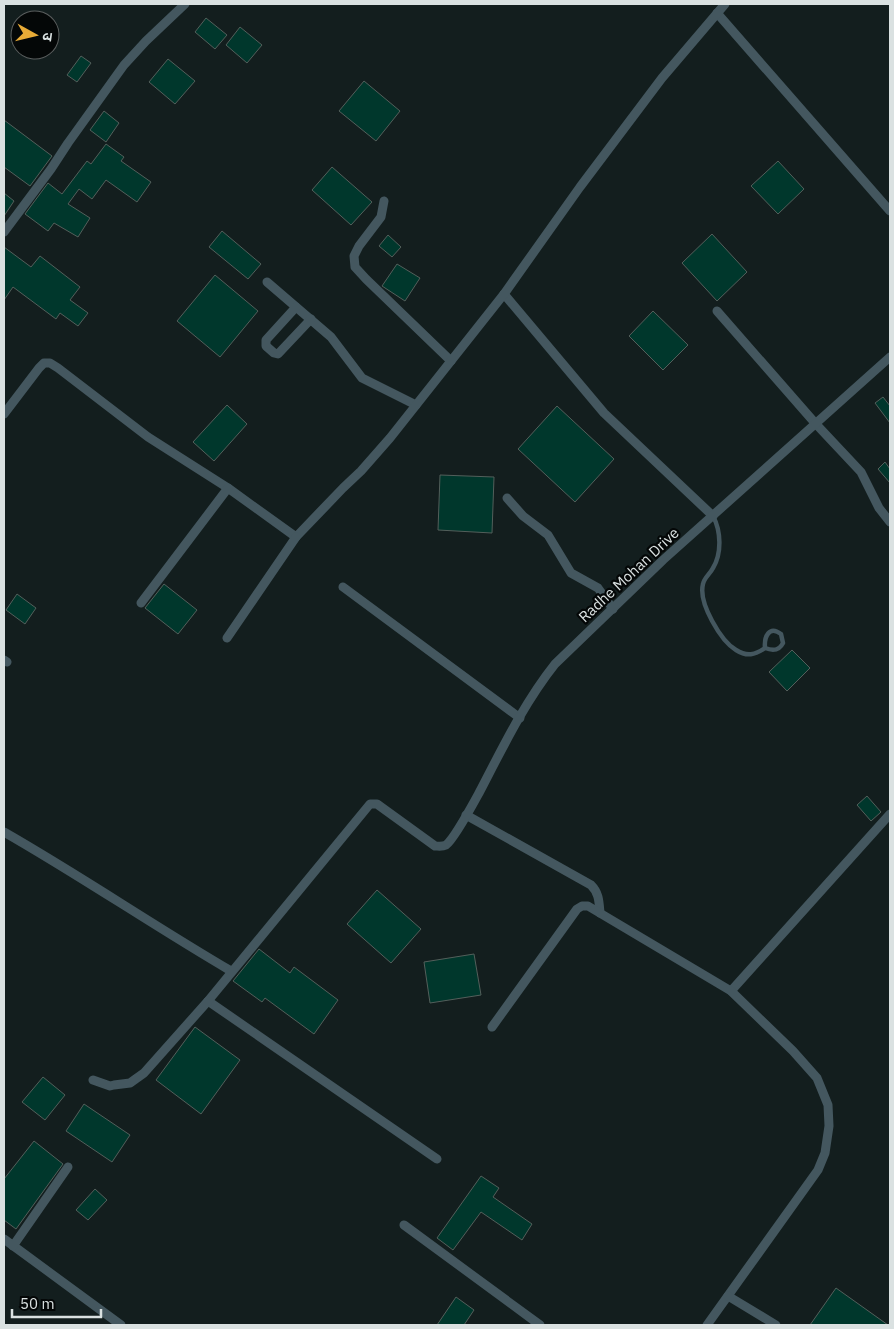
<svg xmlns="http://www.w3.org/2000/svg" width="894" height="1329" viewBox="0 0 894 1329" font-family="'IBM Plex Sans','Noto Sans Devanagari',sans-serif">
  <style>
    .building { fill: #00372c; stroke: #535f5b }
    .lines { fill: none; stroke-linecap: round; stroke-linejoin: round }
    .service { stroke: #44575f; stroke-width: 4.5 }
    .minor { stroke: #44575f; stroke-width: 9 }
    .labels { text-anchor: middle; stroke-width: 4.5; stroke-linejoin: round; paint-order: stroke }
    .street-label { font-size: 15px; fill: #dae1e1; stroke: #040707 }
  </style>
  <rect width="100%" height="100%" fill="#131e1e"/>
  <!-- building -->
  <g class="building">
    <path d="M206,18L227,35L215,49L195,32Z"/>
    <path d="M240,27L262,45L247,63L226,45Z"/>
    <path d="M81,56L91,63L77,82L67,75Z"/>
    <path d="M168,59L195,81L175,104L149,82Z"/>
    <path d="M364,81L400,111L376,141L339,111Z"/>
    <path d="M104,111L119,123L106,142L90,130Z"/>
    <path d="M4,120L52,156L30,186L4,167Z"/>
    <path d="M106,144L124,157L121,161L151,182L137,202L106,180L92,199L79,189L68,204L90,218L78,237L54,223L48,231L25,214L48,183L62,194L87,161L91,164Z"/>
    <path d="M778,161L804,189L778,214L751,186Z"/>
    <path d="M332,167L372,202L351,225L312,190Z"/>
    <path d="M4,193L14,201L4,216Z"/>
    <path d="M222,231L261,264L248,279L209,247Z"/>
    <path d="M712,234L747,272L717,301L682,263Z"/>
    <path d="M388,235L401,247L392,257L379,246Z"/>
    <path d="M4,247L31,267L40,256L80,287L70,300L88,313L78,326L60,313L56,319L13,287L4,300Z"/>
    <path d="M397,264L420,278L405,301L382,286Z"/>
    <path d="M215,275L258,311L220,357L177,321Z"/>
    <path d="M653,311L688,345L663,370L629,336Z"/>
    <path d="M883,397L890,406V423L875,403Z"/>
    <path d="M227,405L247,424L214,461L193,442Z"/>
    <path d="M557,406L614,459L575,502L518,449Z"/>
    <path d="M885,462L890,469V483L878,469Z"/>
    <path d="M440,475L494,477L492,533L438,530Z"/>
    <path d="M164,584L197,610L178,634L145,608Z"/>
    <path d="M17,594L36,608L25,624L6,610Z"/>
    <path d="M792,650L810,668L787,691L769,672Z"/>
    <path d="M867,796L881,812L871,821L857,805Z"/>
    <path d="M377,890L421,929L391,963L347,924Z"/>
    <path d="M259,949L290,973L294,967L338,1000L314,1034L265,998L262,1002L233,981Z"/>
    <path d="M474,954L481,995L430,1003L424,962Z"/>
    <path d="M195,1027L240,1060L201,1114L156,1080Z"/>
    <path d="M43,1077L65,1095L45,1120L22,1102Z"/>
    <path d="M84,1104L130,1135L112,1162L66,1131Z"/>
    <path d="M34,1141L63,1164L16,1229L4,1220V1179Z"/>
    <path d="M481,1176L499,1188L493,1197L532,1224L522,1240L481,1212L453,1250L437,1238Z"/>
    <path d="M95,1189L107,1200L88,1220L76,1210Z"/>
    <path d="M836,1288L888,1325H810Z"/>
    <path d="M456,1297L474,1310L464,1325H437Z"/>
  </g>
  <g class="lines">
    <!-- service -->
    <path class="service" d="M713,516C721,531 722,553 713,568C710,574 704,578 703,584C698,603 721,641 736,650C747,657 755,655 765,648C773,651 779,651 783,643L781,634C769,625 764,637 765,648"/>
    <!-- minor -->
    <g class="minor">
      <path d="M717,13L890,211"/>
      <path d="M384,201L381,217L359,246L354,256L355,267L366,279L451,361"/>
      <path d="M4,232L51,169L68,143L124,65L146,41L185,4"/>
      <path d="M267,282L331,337L362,378L416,405"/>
      <path d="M504,294L604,413L713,516"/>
      <path d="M296,307L266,340V346L274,353L278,354L311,319"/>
      <path d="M717,311L815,423L861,472L879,508L890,522"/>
      <path d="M4,414L39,368L44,363H50L58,368L148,437L228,488L296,537L343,488L361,471L390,438L504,294L580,187L662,78L725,4"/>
      <path d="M507,498L523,516L548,535L571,573L598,588L613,609"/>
      <path d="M343,587L520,718"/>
      <path d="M141,603L228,488"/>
      <path d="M227,638L296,537"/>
      <path d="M4,660L7,662"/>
      <path d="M466,815L591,885C599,893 599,901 600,913"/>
      <path d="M4,832C81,876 154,926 231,971"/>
      <path d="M731,991L890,814"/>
      <path d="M208,1001L437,1159"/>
      <path d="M492,1027L577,909L582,906H588L731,991L793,1051L817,1078L828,1105L829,1126L825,1153L818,1170L707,1325"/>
      <path d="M93,1080L110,1086L114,1085L130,1083L144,1073L208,1001L370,804H377L435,846C438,846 442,847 446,845C454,839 473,804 479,793C502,749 524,703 555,664L663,560L890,357"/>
      <path d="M404,1225L540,1325"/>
      <path d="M4,1239L121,1325"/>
      <path d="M13,1246L68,1167"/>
      <path d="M728,1296L776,1325"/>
    </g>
  </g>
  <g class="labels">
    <!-- street labels -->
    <g class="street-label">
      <text transform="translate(629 575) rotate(-43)" y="5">Radhe Mohan Drive</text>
    </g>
  </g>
  <!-- border -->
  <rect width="894" height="1329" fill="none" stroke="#dae1e1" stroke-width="10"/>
  <!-- north arrow -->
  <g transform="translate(35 35) rotate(98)"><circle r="24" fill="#040707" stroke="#5a5e5e"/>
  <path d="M0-4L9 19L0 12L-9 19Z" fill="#e8ab37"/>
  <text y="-8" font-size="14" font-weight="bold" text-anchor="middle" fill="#dae1e1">उ</text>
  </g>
  <!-- scale -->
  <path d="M12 1309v8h89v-8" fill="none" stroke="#dae1e1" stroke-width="2.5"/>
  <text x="20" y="1309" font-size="15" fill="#dae1e1" stroke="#040707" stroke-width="4" paint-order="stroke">50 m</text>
</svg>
